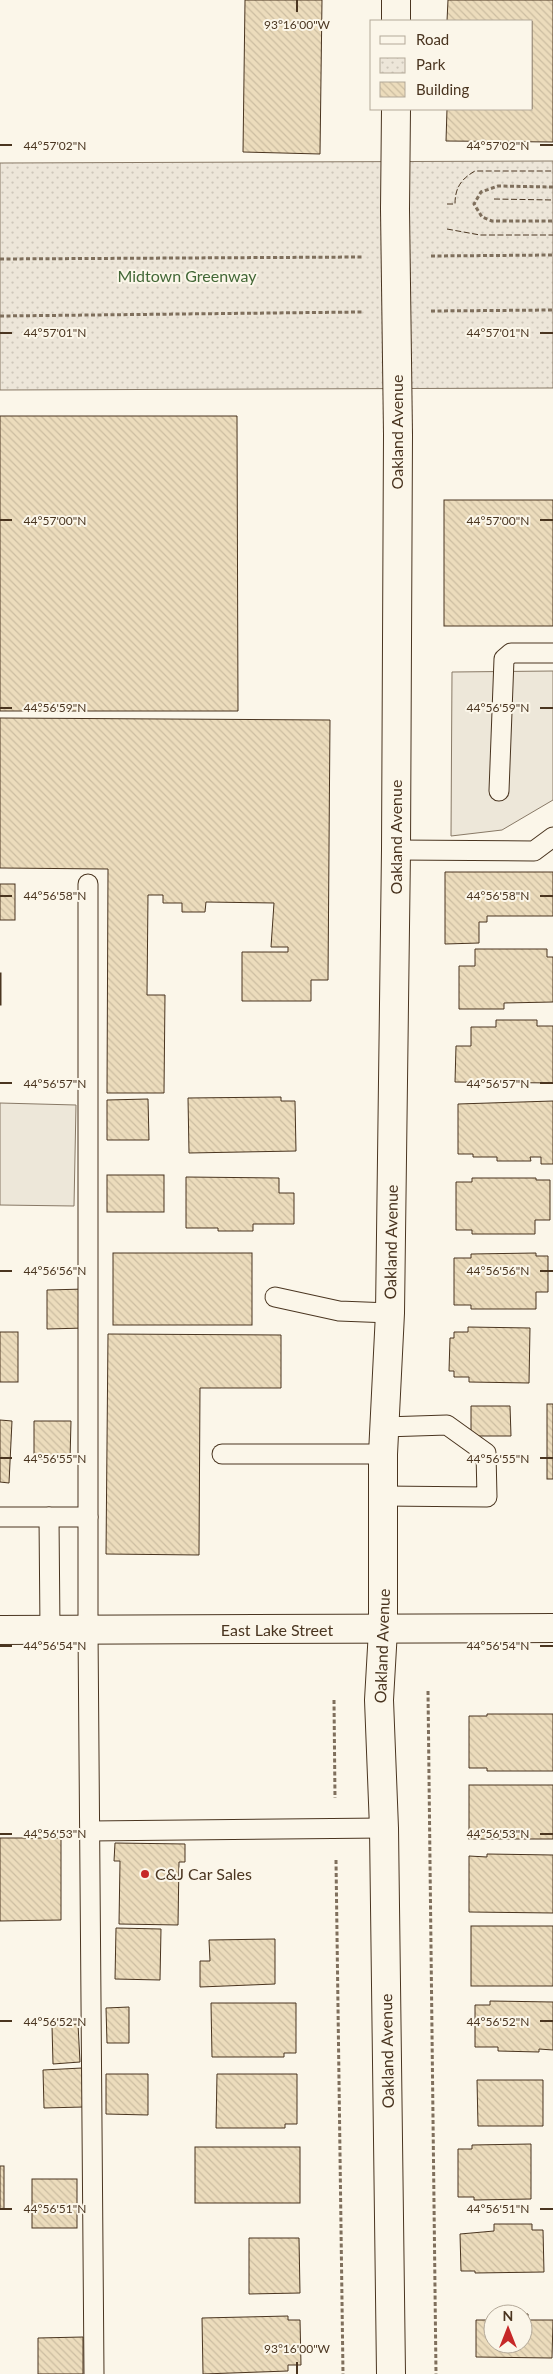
<svg xmlns="http://www.w3.org/2000/svg" width="553" height="2374" viewBox="0 0 553 2374" font-family="Lato,sans-serif">
  <style>
    .park { fill: url(#park-dots); stroke: #887966 }
    .parking { fill: #ede7d9; stroke: #887966 }
    .building { fill: url(#building-back-hatch); stroke: #4a3520 }
    .lines { fill: none; stroke-linecap: round; stroke-linejoin: round }
    .lane-casing { stroke: #4a3520; stroke-width: 21 }
    .street-casing { stroke: #4a3520; stroke-width: 30 }
    .secondary-casing { stroke: #4a3520; stroke-width: 30 }
    .path { stroke: #7f6f5c; stroke-width: 3; stroke-dasharray: 4 2.5; stroke-linecap: butt }
    .lane { stroke: #fbf6e9; stroke-width: 19 }
    .street { stroke: #fbf6e9; stroke-width: 28 }
    .secondary { stroke: #fbf6e9; stroke-width: 28 }
    .street-bridge-casing { stroke: #4a3520; stroke-width: 30; stroke-linecap: butt }
    .street-bridge { stroke: #fbf6e9; stroke-width: 28 }
    .fence { stroke: #4a3520; stroke-width: 1; stroke-dasharray: 6 2.5; stroke-linecap: butt }
    .ticks { fill: none; stroke: #4a3520; stroke-width: 2 }
    .poi-dot { fill: #c62828; stroke: #fbf6e9; stroke-width: 2 }
    .labels { text-anchor: middle; stroke-width: 4; stroke-linejoin: round; paint-order: stroke }
    .park-label { font-size: 16px; fill: #436837; stroke: #fbf6e9 }
    .street-label { font-size: 16px; fill: #4a3520; stroke: #fbf6e9 }
    .poi-label { font-size: 16px; fill: #4a3520; stroke: #fbf6e9; text-anchor: start }
    .ticks-label { font-size: 12px; text-anchor: middle; fill: #4a3520; stroke: #fbf6e9; stroke-width: 4; stroke-linejoin: round; paint-order: stroke }
  </style>
  <defs>
    <pattern id="park-dots" width="8" height="8" patternUnits="userSpaceOnUse" patternTransform="scale(1.25)"><rect width="8" height="8" fill="#ede6d9"/><path d="M2 2h.1M6 6h.1" fill="none" stroke="#cdc6ba" stroke-width="1.8" stroke-linecap="round"/></pattern>
    <pattern id="building-back-hatch" width="6" height="6" patternUnits="userSpaceOnUse" patternTransform="scale(1.25)"><rect width="6" height="6" fill="#ecdcbc"/><path d="M-1 5l2 2M0 0l6 6M5-1l2 2" fill="none" stroke="#ccbda1"/></pattern>
  </defs>
  <rect width="100%" height="100%" fill="#fbf6e9"/>
  <!-- park -->
  <path class="park" d="M553,161V388L0,390V163Z"/>
  <!-- parking -->
  <g class="parking">
    <path d="M553,671V800L502,830L451,836L452,672Z"/>
    <path d="M0,1103L76,1105L74,1206L0,1205Z"/>
  </g>
  <!-- building -->
  <g class="building">
    <path d="M245,0H322L320,154L243,152Z"/>
    <path d="M448,0H553V142L446,141L447,109H532V21H447Z"/>
    <path d="M0,416H237L238,711H0Z"/>
    <rect x="444" y="500" width="109" height="126"/>
    <path d="M0,718L330,720L328,980H311V1001H242V952H288V947H271L274,903L206,902L205,912H182V903H163V895H148L147,995H165L164,1093H107L108,869L0,868Z"/>
    <path d="M445,872H553V916H487V922H479V943L445,944Z"/>
    <rect x="0" y="884" width="15" height="36"/>
    <path d="M475,949H547V957H553V1002L504,1003V1009H459V966H475Z"/>
    <rect x="0" y="973" width="1" height="32"/>
    <path d="M496,1020H537V1026H553V1083L455,1082L456,1046H471V1027H496Z"/>
    <path d="M281,1097V1101H295L296,1151L189,1153L188,1098Z"/>
    <path d="M148,1099L149,1140H107V1100Z"/>
    <path d="M553,1101V1164H541V1157H530L531,1161H497V1157H473V1154H458V1104Z"/>
    <rect x="107" y="1175" width="57" height="37"/>
    <path d="M186,1177L279,1178V1193H294V1224H253V1231H218V1228H186Z"/>
    <path d="M472,1178H536V1180H550V1220H535V1234H472V1230H456V1182H472Z"/>
    <rect x="113" y="1253" width="139" height="72"/>
    <path d="M536,1253V1256H548V1292H536V1309H471V1305H454V1258H471V1254Z"/>
    <path d="M85,1289V1328L47,1329V1290Z"/>
    <path d="M468,1327L530,1328L529,1383L469,1382V1377H454V1371H449L450,1338H454V1332H468Z"/>
    <rect x="0" y="1332" width="18" height="50"/>
    <path d="M108,1334L281,1335V1388H200L199,1555L106,1554Z"/>
    <rect x="547" y="1404" width="6" height="75"/>
    <path d="M471,1406H510L511,1436H471Z"/>
    <path d="M0,1420L12,1421L9,1483L0,1482Z"/>
    <path d="M34,1421H71L70,1460L34,1459Z"/>
    <path d="M487,1714H553V1771H487V1768H469V1716H487Z"/>
    <rect x="469" y="1785" width="84" height="54"/>
    <path d="M0,1838H61V1920L0,1921Z"/>
    <path d="M115,1843L185,1844V1862H179L178,1925L119,1924L120,1861H114Z"/>
    <path d="M487,1854L553,1855V1913L469,1912V1856L487,1857Z"/>
    <rect x="471" y="1926" width="82" height="60"/>
    <path d="M116,1928L161,1929L160,1980L115,1979Z"/>
    <path d="M275,1939V1984L200,1987V1961H210L209,1940Z"/>
    <path d="M490,2001L553,2002V2050L539,2049V2052L498,2051V2047H475V2005H490Z"/>
    <path d="M211,2003H296V2053H284V2057H212Z"/>
    <path d="M129,2007V2043H107L106,2008Z"/>
    <path d="M78,2024L80,2062L53,2064L52,2026Z"/>
    <path d="M82,2068L83,2107L44,2108L43,2070Z"/>
    <path d="M106,2074H148V2115L106,2114Z"/>
    <path d="M217,2074H297V2124H285V2128H216Z"/>
    <path d="M477,2080H543V2126H478Z"/>
    <path d="M531,2144V2199L474,2200V2197H458V2149H472V2145Z"/>
    <rect x="195" y="2147" width="105" height="56"/>
    <rect x="0" y="2166" width="4" height="43"/>
    <rect x="32" y="2179" width="45" height="49"/>
    <path d="M494,2224H532V2230H543L544,2272L475,2273V2271H461L460,2234L494,2231Z"/>
    <path d="M249,2238H299L300,2293L249,2294Z"/>
    <path d="M498,2313L528,2314V2320H553L552,2358L476,2357V2320H493V2344H523V2314Z"/>
    <path d="M288,2316V2320H300L301,2365H288V2371L203,2374L202,2318Z"/>
    <path d="M83,2337V2374H38V2338Z"/>
  </g>
  <g class="lines">
    <defs>
      <g id="lane">
        <path d="M499,791L504,659L511,653H553"/>
        <path d="M396,850L534,851L553,837"/>
        <path d="M88,884V1630L94,2374"/>
        <path d="M275,1297L339,1311L390,1313"/>
        <path d="M222,1454H383"/>
        <path d="M383,1496L487,1497L486,1453L447,1425L384,1427"/>
        <path d="M0,1517H88"/>
        <path d="M49,1517L50,1630"/>
        <path d="M90,1831L384,1828"/>
      </g>
      <g id="street">
        <path d="M396,21V0"/>
        <path d="M395,209L396,109"/>
        <path d="M391,2374L384,1828L379,1700L383,1630V1454L390,1313L396,850L398,435"/>
      </g>
      <path id="secondary" d="M0,1630L553,1628"/>
    </defs>
    <!-- lane casing -->
    <use href="#lane" class="lane-casing"/>
    <!-- street casing -->
    <use href="#street" class="street-casing"/>
    <!-- secondary casing -->
    <use href="#secondary" class="secondary-casing"/>
    <!-- path -->
    <g class="path">
      <path d="M553,187L498,186L481,192L474,204L482,217L492,221H553"/>
      <path d="M431,256L553,255"/>
      <path d="M0,259L362,257"/>
      <path d="M431,311L553,310"/>
      <path d="M0,316L362,312"/>
      <path d="M428,1691L436,2374"/>
      <path d="M334,1700L335,1798"/>
      <path d="M336,1860L343,2374"/>
    </g>
    <!-- lane -->
    <use href="#lane" class="lane"/>
    <!-- street -->
    <use href="#street" class="street"/>
    <!-- secondary -->
    <use href="#secondary" class="secondary"/>
    <defs>
      <path id="street-bridge" d="M395,209L398,435"/>
    </defs>
    <!-- street-bridge casing -->
    <use href="#street-bridge" class="street-bridge-casing"/>
    <!-- street-bridge -->
    <use href="#street-bridge" class="street-bridge"/>
    <!-- fence -->
    <g class="fence">
      <path d="M494,199L553,200"/>
      <path d="M447,204H455C455,188 461,179 475,171H553"/>
      <path d="M447,229L480,235H553"/>
    </g>
  </g>
  <!-- ticks -->
  <path class="ticks" d="M297,0V12M0,145H12M540,145H553M0,333H12M540,333H553M0,520H12M540,520H553M0,708H12M540,708H553M0,896H12M540,896H553M0,1083H12M540,1083H553M0,1271H12M540,1271H553M0,1458H12M540,1458H553M0,1646H12M540,1646H553M0,1834H12M540,1834H553M0,2021H12M540,2021H553M0,2209H12M540,2209H553M297,2362V2374"/>
  <!-- markers -->
  <circle class="poi-dot" cx="145" cy="1874" r="5"/>
  <g class="labels">
    <!-- park labels -->
    <g class="park-label">
      <text x="187" y="282">Midtown Greenway</text>
    </g>
    <!-- street labels -->
    <g class="street-label">
      <text transform="translate(397 432) rotate(-90)" y="6">Oakland Avenue</text>
      <text transform="translate(396 837) rotate(-90)" y="6">Oakland Avenue</text>
      <text transform="translate(391 1242) rotate(-89)" y="6">Oakland Avenue</text>
      <text x="277" y="1636">East Lake Street</text>
      <text transform="translate(382 1646) rotate(-88)" y="6">Oakland Avenue</text>
      <text transform="translate(387 2051) rotate(-91)" y="6">Oakland Avenue</text>
    </g>
    <!-- poi labels -->
    <g class="poi-label">
      <text x="155" y="1880">C&amp;J Car Sales</text>
    </g>
  </g>
  <g class="ticks-label">
    <text x="297" y="29">93°16'00"W</text>
    <text x="55" y="150">44°57'02"N</text>
    <text x="498" y="150">44°57'02"N</text>
    <text x="55" y="337">44°57'01"N</text>
    <text x="498" y="337">44°57'01"N</text>
    <text x="55" y="525">44°57'00"N</text>
    <text x="498" y="525">44°57'00"N</text>
    <text x="55" y="712">44°56'59"N</text>
    <text x="498" y="712">44°56'59"N</text>
    <text x="55" y="900">44°56'58"N</text>
    <text x="498" y="900">44°56'58"N</text>
    <text x="55" y="1088">44°56'57"N</text>
    <text x="498" y="1088">44°56'57"N</text>
    <text x="55" y="1275">44°56'56"N</text>
    <text x="498" y="1275">44°56'56"N</text>
    <text x="55" y="1463">44°56'55"N</text>
    <text x="498" y="1463">44°56'55"N</text>
    <text x="55" y="1650">44°56'54"N</text>
    <text x="498" y="1650">44°56'54"N</text>
    <text x="55" y="1838">44°56'53"N</text>
    <text x="498" y="1838">44°56'53"N</text>
    <text x="55" y="2026">44°56'52"N</text>
    <text x="498" y="2026">44°56'52"N</text>
    <text x="55" y="2213">44°56'51"N</text>
    <text x="498" y="2213">44°56'51"N</text>
    <text x="297" y="2353">93°16'00"W</text>
  </g>
  <!-- legend -->
  <rect x="370" y="20" width="162" height="90" fill="#fbf6e9" stroke="#b4a999"/>
  <rect x="380" y="36" width="25" height="8" fill="#fbf6e9" stroke="#b4a999"/>
  <text x="416" y="45" font-size="15" fill="#4a3520">Road</text>
  <rect x="380" y="58" width="25" height="15" fill="url(#park-dots)" stroke="#b4a999"/>
  <text x="416" y="70" font-size="15" fill="#4a3520">Park</text>
  <rect x="380" y="82" width="25" height="15" fill="url(#building-back-hatch)" stroke="#b4a999"/>
  <text x="416" y="95" font-size="15" fill="#4a3520">Building</text>
  <!-- north arrow -->
  <g transform="translate(508 2329)"><circle r="24" fill="#fbf6e9" stroke="#b4a999"/>
  <path d="M0-4L9 19L0 12L-9 19Z" fill="#c62828"/>
  <text y="-8" font-size="14" font-weight="bold" text-anchor="middle" fill="#4a3520">N</text>
  </g>
</svg>
